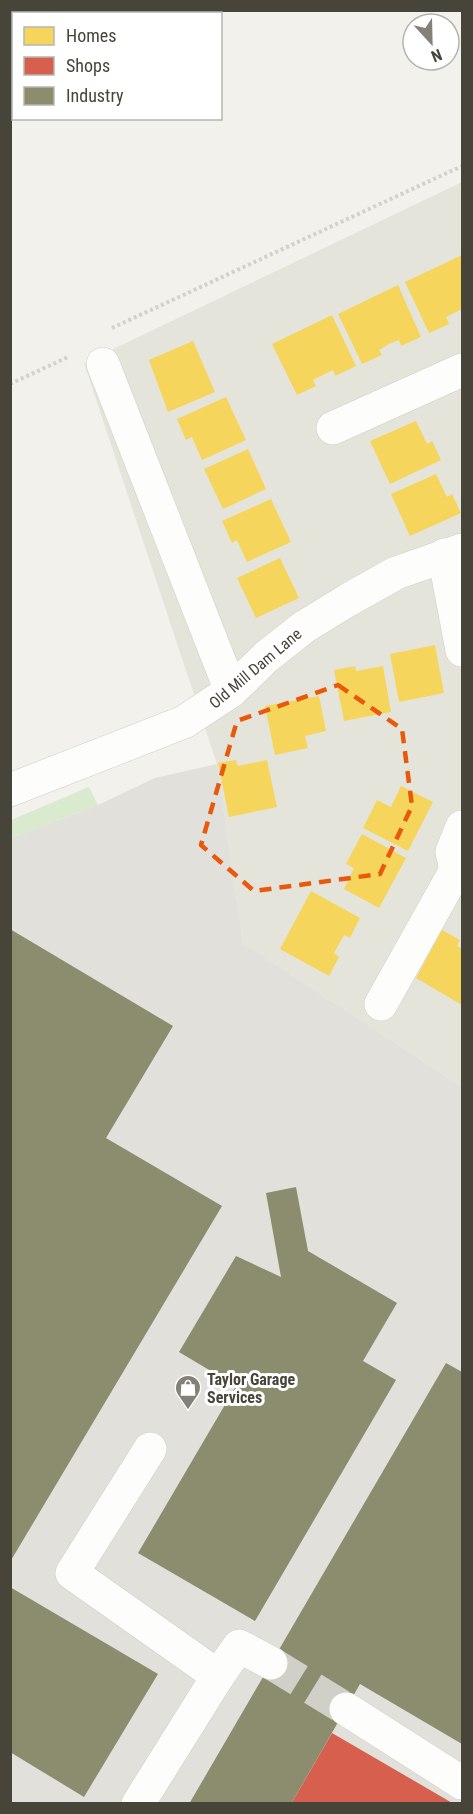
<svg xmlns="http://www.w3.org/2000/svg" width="473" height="1814" viewBox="0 0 473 1814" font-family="'Roboto Condensed',sans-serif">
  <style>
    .residential { fill: #e5e4db }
    .industrial { fill: #e1e0db }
    .green { fill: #daeacf }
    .homes { fill: #f6d55c }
    .shops { fill: #d6604d }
    .industry { fill: #8c8c6e }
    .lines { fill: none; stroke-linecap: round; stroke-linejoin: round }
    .minor-tunnel { stroke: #d0cfc8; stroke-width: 33; stroke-dasharray: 33 16; stroke-linecap: butt }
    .minor-casing { stroke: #d0cfca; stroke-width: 34 }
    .path { stroke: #d2d1cb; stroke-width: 4; stroke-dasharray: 3 3; stroke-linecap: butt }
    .minor { stroke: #fdfdfc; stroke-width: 33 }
    .marked { fill: none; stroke: #e8590c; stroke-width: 4.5; stroke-dasharray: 12 8; stroke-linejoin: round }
    .labels { text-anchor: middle; stroke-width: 6; stroke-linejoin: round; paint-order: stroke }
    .street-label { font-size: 16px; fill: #474539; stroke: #fff }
    .poi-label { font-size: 16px; font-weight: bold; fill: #474539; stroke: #fff; text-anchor: start }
  </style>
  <rect width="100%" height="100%" fill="#f2f1ec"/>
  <!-- residential -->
  <path class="residential" d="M462,182V1087L243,943L217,764L84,363Z"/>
  <!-- industrial -->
  <path class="industrial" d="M217,764L243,943L462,1087V1803L11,1804V838L98,805L155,778Z"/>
  <!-- green -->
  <path class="green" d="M89,787L98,805L11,838V820Z"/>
  <!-- homes -->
  <g class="homes">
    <path d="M462,255V309L446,317L449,324L429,333L405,282Z"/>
    <path d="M398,285L421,337L401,346L399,340L389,344L379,350L382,355L362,364L338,314Z"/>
    <path d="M332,315L356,366L335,376L333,370L313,380L316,386L297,395L272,344Z"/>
    <path d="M193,341L215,392L168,412L149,360Z"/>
    <path d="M226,397L246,440L202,460L192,437L186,440L177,419Z"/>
    <path d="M416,421L427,444L432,441L441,460L390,484L370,441Z"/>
    <path d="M248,449L266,489L223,509L204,469Z"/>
    <path d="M436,474L447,497L452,494L461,513L410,536L391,494Z"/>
    <path d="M271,499L291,542L247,562L237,540L232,543L222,521Z"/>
    <path d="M280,558L299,598L256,618L237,578Z"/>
    <path d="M435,645L444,693L399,702L390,654Z"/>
    <path d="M355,666L356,671L383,666L391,712L344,721L334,670Z"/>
    <path d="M319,696L326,731L305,736L308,748L275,755L265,706Z"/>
    <path d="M236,760L238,766L267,760L277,807L229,817L218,763Z"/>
    <path d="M401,786L433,802L408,851L363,828L377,800L391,807Z"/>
    <path d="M362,834L406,858L379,908L344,889L354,868L346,864Z"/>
    <path d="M311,891L360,918L350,938L344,935L334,953L339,957L329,976L280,949Z"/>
    <path d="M442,930L460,940L457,946L462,948V1005L416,978Z"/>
  </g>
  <!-- shops -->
  <path class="shops" d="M332,1733L454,1804H291Z"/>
  <!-- industry -->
  <g class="industry">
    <path d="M10,929L173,1026L106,1138L222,1206L10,1562Z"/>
    <path d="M296,1187L308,1251L397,1303L363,1361L396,1380L255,1621L138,1553L236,1386L179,1352L236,1256L281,1277L266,1193Z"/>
    <path d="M446,1363L462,1372V1744L360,1684L291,1804H189Z"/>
    <path d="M10,1587L158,1674L84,1797L10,1752Z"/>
  </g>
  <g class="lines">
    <!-- minor-tunnel -->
    <path class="minor-tunnel" d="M271,1663L346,1709"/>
    <defs>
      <g id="minor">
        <path d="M103,364L231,691"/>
        <path d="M333,428L462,370"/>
        <path d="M444,555L462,650"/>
        <path d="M10,790L184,722L231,691L266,657L304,627L348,600L396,573L462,550"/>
        <path d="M462,827L452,852L456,870L462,873"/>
        <path d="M381,1004L456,870"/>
        <path d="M218,1676L239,1646L271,1663"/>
        <path d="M346,1709L462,1783"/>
        <path d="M138,1804L218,1676L72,1573L150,1449"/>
      </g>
    </defs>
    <!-- minor casing -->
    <use href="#minor" class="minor-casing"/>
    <!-- path -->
    <g class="path">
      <path d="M112,328L462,166"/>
      <path d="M10,384L68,357"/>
    </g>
    <!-- minor -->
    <use href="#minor" class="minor"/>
  </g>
  <!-- marked area -->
  <path class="marked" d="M338,685L402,729L412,806L380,874L254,891L201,845L237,721Z"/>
  <!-- icons -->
  <defs>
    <symbol id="shop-pin" viewBox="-11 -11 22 30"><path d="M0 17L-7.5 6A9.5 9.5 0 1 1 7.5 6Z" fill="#838178" stroke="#fff"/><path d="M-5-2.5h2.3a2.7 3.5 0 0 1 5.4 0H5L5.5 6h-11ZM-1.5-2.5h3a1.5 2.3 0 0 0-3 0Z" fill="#fff"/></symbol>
  </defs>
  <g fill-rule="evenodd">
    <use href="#shop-pin" x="173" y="1373" width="30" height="40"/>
  </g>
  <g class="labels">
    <!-- street labels -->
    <g class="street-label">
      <text transform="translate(255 668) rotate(-40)" y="6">Old Mill Dam Lane</text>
    </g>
    <!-- poi labels -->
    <g class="poi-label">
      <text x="207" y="1385">Taylor Garage<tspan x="207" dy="18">Services</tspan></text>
    </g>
  </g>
  <!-- border -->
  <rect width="473" height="1814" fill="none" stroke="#474539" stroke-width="24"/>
  <!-- legend -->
  <rect x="12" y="12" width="210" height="108" fill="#ffffff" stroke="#b5b5b0" stroke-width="1.5"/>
  <rect x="24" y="27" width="30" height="18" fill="#f6d55c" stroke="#b5b5b0" stroke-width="1.5"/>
  <text x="66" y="42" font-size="18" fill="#474539">Homes</text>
  <rect x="24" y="57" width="30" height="18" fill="#d6604d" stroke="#b5b5b0" stroke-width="1.5"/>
  <text x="66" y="72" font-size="18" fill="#474539">Shops</text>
  <rect x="24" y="87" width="30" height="18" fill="#8c8c6e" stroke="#b5b5b0" stroke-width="1.5"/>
  <text x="66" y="102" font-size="18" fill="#474539">Industry</text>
  <!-- north arrow -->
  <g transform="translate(431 42) rotate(158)"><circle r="28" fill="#ffffff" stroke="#b5b5b0" stroke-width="1.5"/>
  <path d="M0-4.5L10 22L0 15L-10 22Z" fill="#838178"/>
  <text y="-9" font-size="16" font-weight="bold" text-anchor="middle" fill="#474539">N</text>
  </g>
</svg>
